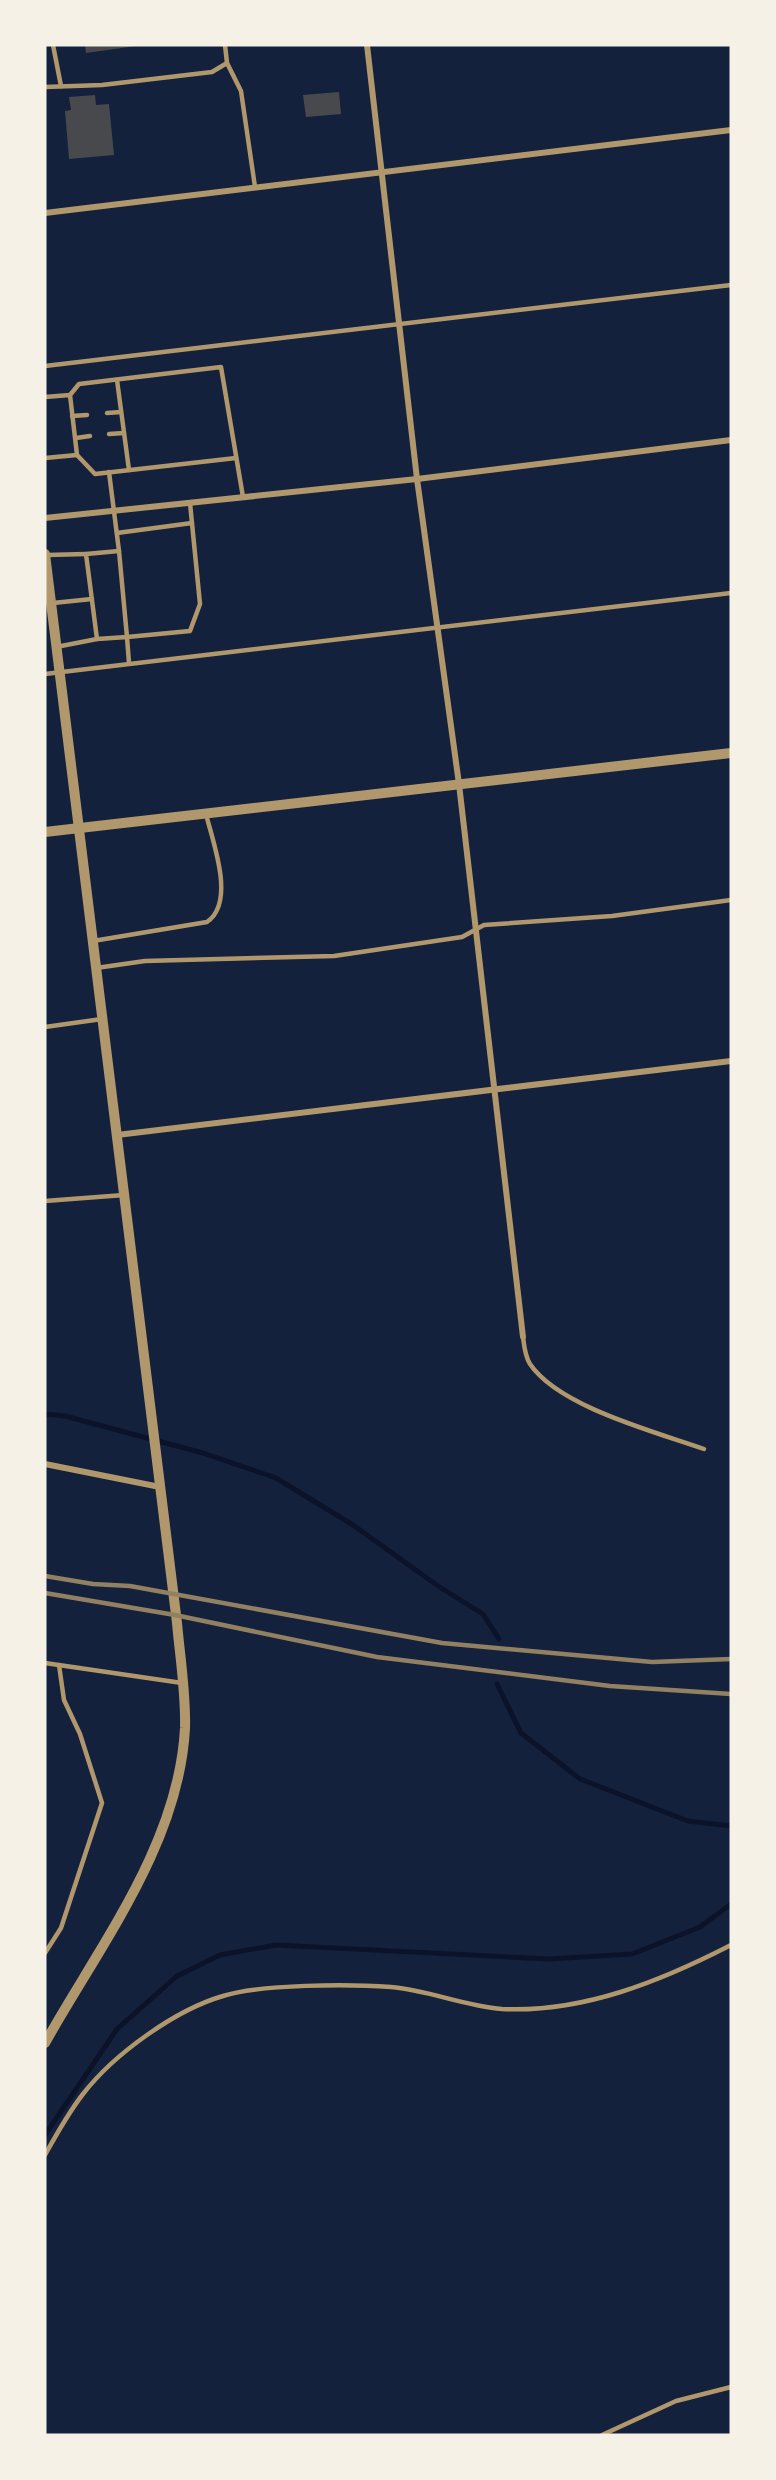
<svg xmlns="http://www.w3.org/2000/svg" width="776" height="2480" viewBox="0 0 776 2480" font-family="Spectral,serif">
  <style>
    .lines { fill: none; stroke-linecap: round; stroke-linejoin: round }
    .stream { stroke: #0b132b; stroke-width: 5 }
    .building { fill: #48494c }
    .service { stroke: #b1986c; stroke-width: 4.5 }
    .minor { stroke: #b1986c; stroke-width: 6 }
    .tertiary { stroke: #b1986c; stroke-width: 10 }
    .rail { stroke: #918062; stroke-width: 4.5 }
  </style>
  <rect width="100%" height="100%" fill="#14213d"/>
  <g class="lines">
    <!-- stream -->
    <g class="stream">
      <path d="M45,1414L65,1416L203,1453L276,1478L353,1525L438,1586L483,1614L499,1639"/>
      <path d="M497,1684L521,1733L580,1779L688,1821L731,1826"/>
      <path d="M45,2135L117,2029L177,1976L220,1955L276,1945L549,1959L632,1954L700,1927L731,1904"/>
    </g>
  </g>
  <!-- building -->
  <g class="building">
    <path d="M85,45H136V46L86,53Z"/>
    <path d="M339,92L341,114L306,117L303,95Z"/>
    <path d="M95,95L96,105L109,104L114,155L69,159L65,111L71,110L69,97Z"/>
  </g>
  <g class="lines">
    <!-- service -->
    <g class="service">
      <path d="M53,45L61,86"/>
      <path d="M225,45L227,63L241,91L255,187"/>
      <path d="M45,87L102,85L212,72L227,63"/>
      <path d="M45,366L731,285"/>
      <path d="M117,380L129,470"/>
      <path d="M70,395L79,384L221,367L243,497"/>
      <path d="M45,397L70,395L77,455L45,458"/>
      <path d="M107,413L121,412"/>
      <path d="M72,416L87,415"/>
      <path d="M109,434L124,433"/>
      <path d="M76,438L90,436"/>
      <path d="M77,455L95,474L236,458"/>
      <path d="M109,472L119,551"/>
      <path d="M117,533L192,523"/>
      <path d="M47,555L86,554"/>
      <path d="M53,603L92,599"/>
      <path d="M97,639L127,637L129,663"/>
      <path d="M56,647L97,639L86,554L119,551L127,637L190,631L200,604L190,503"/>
      <path d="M45,674L731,593"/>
      <path d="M93,941L207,922C236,902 213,843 206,814"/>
      <path d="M96,968L145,961L334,956L462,937L484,925L612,916L731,900"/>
      <path d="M45,1027L102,1019"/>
      <path d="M45,1201L124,1195"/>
      <path d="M523,1337C524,1345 525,1356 530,1364C559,1407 656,1432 704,1449"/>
      <path d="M45,1663L182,1683"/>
      <path d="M45,1953L61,1928L102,1803L80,1734L64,1700L59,1665"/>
      <path d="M45,2155C56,2135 69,2112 83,2094C114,2054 175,2010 223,1996C262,1984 349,1984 391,1987C428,1990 464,2006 502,2009C583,2013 661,1981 731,1945"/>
      <path d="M602,2435L676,2401L731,2387"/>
    </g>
    <!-- minor -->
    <g class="minor">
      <path d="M367,45L417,479L459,784L523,1337"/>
      <path d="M45,213L731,130"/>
      <path d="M45,518L417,479L731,440"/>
      <path d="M117,1135L731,1061"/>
      <path d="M45,1464L160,1487"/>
    </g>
    <!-- tertiary -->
    <g class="tertiary">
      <path d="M45,554L177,1623C180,1657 186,1693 185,1728C179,1844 100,1945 45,2043"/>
      <path d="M45,832L731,753"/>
    </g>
    <!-- rail -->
    <g class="rail">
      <path d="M45,1576L93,1584L130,1586L442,1643L652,1662L731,1659"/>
      <path d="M45,1593L175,1615L377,1657L610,1686L731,1694"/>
    </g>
  </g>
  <!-- border -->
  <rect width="776" height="2480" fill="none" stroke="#f6f1e7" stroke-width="93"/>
</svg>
